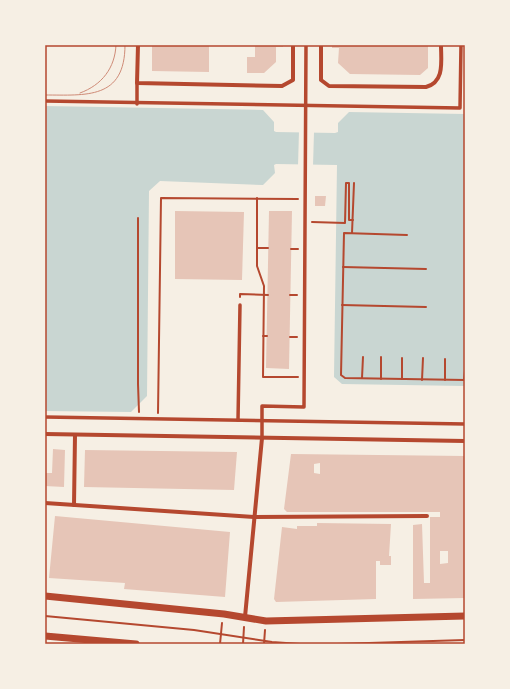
<svg xmlns="http://www.w3.org/2000/svg" width="510" height="689" viewBox="0 0 510 689" font-family="'Zilla Slab',serif">
  <style>
    .water { fill: #c9d6d2 }
    .pier { fill: #f6efe4 }
    .building { fill: #e6c5b7; fill-rule: evenodd }
    .lines { fill: none; stroke-linecap: round; stroke-linejoin: round }
    .path { stroke: #b5482f; stroke-width: 2 }
    .pedestrian { stroke: #b5482f; stroke-width: 3.5 }
    .minor { stroke: #b5482f; stroke-width: 4 }
    .tertiary { stroke: #b5482f; stroke-width: 7 }
    .tram { stroke: #cf8b77; stroke-width: 1 }
    .neatline { fill: none; stroke: #b5482f; stroke-width: 1.5 }
  </style>
  <rect width="100%" height="100%" fill="#f6efe4"/>
  <!-- water -->
  <path class="water" d="M45,106L263,110L274,122V131L276,132L335,133L338,132V123L349,112L465,114V386L342,384L334,377L337,165L276,164L274,165L275,173L263,185L160,181L149,191L147,396L131,412L45,411Z"/>
  <!-- pier -->
  <path class="pier" d="M299,131L314,132L313,166H298Z"/>
  <!-- building -->
  <g class="building">
    <path d="M152,45H209V72L152,71Z"/>
    <path d="M255,45H283V47H276V62L264,73H247V57H255Z"/>
    <path d="M332,45H428V68L420,75L350,74L338,63L339,48H332Z"/>
    <path d="M315,196H326L325,206H315Z"/>
    <path d="M175,211L244,212L242,280L175,279Z"/>
    <path d="M269,211H292L289,369L266,368Z"/>
    <path d="M53,449L65,450L64,487L45,486V473H52Z"/>
    <path d="M85,450L237,452L234,490L84,487Z"/>
    <path d="M291,454L465,456V598L413,599V525L422,524L424,583H430V517H440V512H287L284,509ZM320,463V474L314,473V464ZM440,551H448V563L440,564Z"/>
    <path d="M55,516L230,532L225,597L124,589L125,583L49,578Z"/>
    <path d="M317,523L391,524L389,556H391V565H380V561H376V599L276,602L274,599L282,527L297,529V526H317Z"/>
  </g>
  <g class="lines">
    <!-- path -->
    <g class="path">
      <path d="M257,198V266L264,286L263,377H298"/>
      <path d="M138,218V384L139,412"/>
      <path d="M312,222L345,223L346,183H349V220H353"/>
      <path d="M352,233L354,183"/>
      <path d="M407,235L344,233L341,375L345,378L465,380"/>
      <path d="M257,248H268"/>
      <path d="M291,249H298"/>
      <path d="M343,267L426,269"/>
      <path d="M290,295H297"/>
      <path d="M240,297V294L268,295"/>
      <path d="M342,305L426,307"/>
      <path d="M263,336H267"/>
      <path d="M290,337H297"/>
      <path d="M362,378L363,357"/>
      <path d="M381,379V357"/>
      <path d="M402,379V358"/>
      <path d="M422,380L423,358"/>
      <path d="M445,380V359"/>
      <path d="M464,380L465,371"/>
      <path d="M158,413L161,198L298,199"/>
      <path d="M45,616L194,630L272,642L300,644"/>
      <path d="M220,644L222,623"/>
      <path d="M243,644L244,627"/>
      <path d="M264,644L265,630"/>
      <path d="M337,644L465,640"/>
    </g>
    <!-- pedestrian -->
    <g class="pedestrian">
      <path d="M45,101L460,108L461,45"/>
      <path d="M137,104V83"/>
      <path d="M45,417L465,424"/>
      <path d="M238,420L240,305"/>
      <path d="M262,438V406L304,407L306,45"/>
    </g>
    <!-- minor -->
    <g class="minor">
      <path d="M138,45L137,83L282,86L293,80V45"/>
      <path d="M321,45V80L329,86L426,87C445,82 441,61 441,45"/>
      <path d="M45,434L465,441"/>
      <path d="M45,503L254,517L427,516"/>
      <path d="M74,505L75,435"/>
      <path d="M245,617L262,438"/>
    </g>
    <!-- tertiary -->
    <g class="tertiary">
      <path d="M45,596L224,614L266,621L465,616"/>
      <path d="M45,636L136,644"/>
    </g>
    <!-- tram -->
    <g class="tram">
      <path d="M80,93C102,85 115,68 116,45"/>
      <path d="M45,95C86,95 125,100 125,45"/>
    </g>
  </g>
  <!-- border -->
  <rect width="510" height="689" fill="none" stroke="#f6efe4" stroke-width="92"/>
  <rect x="46" y="46" width="418" height="597" class="neatline"/>
</svg>
